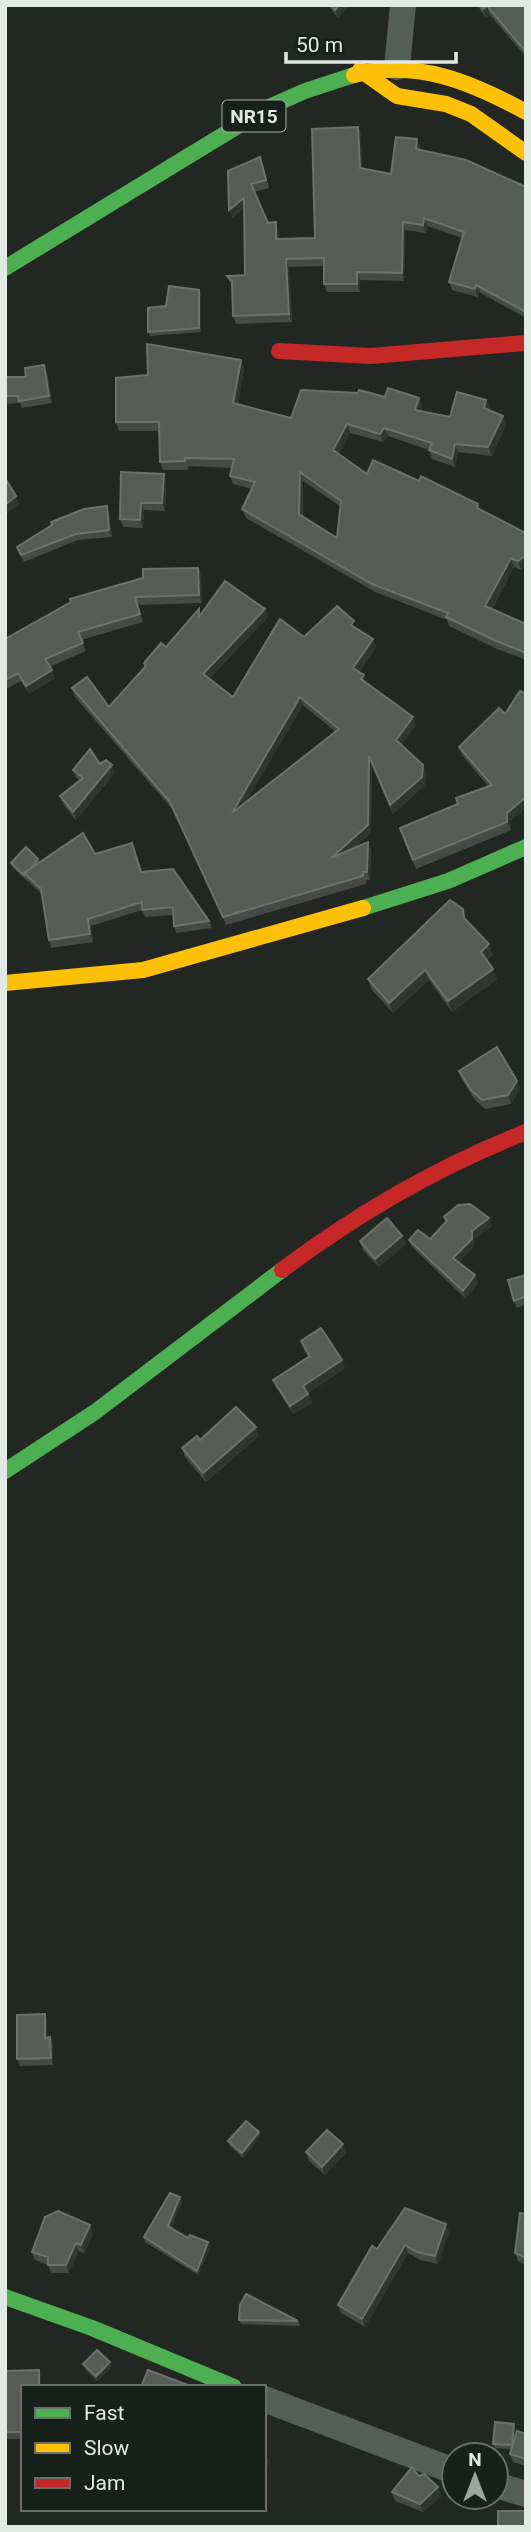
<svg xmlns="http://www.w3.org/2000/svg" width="531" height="2532" viewBox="0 0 531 2532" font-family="Roboto,sans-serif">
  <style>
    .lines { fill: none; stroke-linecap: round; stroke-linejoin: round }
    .street { stroke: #525e57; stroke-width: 26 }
    .fast { stroke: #4caf50; stroke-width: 16 }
    .slow { stroke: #ffc107; stroke-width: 16 }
    .jam { stroke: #c62828; stroke-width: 16 }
    .wall { fill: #454a47; fill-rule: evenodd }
    .shaded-wall { fill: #303532 }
    .building { fill: #565b58; stroke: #6c716e; stroke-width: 2; fill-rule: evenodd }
    .labels { text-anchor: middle; stroke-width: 6; stroke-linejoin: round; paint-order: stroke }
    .shield { fill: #17201a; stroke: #a5aca7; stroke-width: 2 }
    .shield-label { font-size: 19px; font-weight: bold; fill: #e2e8e4 }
  </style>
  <rect width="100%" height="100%" fill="#222724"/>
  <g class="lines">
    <!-- street -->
    <g class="street">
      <path d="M397,67L403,5"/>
      <path d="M264,2399L454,2471"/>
      <path d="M496,2485L526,2494"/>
    </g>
    <!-- fast -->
    <g class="fast">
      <path d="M5,268L269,107L305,91L354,75"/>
      <path d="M363,908L448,881L526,847"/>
      <path d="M5,1471L95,1412L282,1270"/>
      <path d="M5,2297L92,2328L234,2387"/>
    </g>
    <!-- slow -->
    <g class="slow">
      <path d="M360,70L397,96L446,104L471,114L526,153"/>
      <path d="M354,75C417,59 471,82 526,112"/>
      <path d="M5,983L143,970L363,908"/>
    </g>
    <!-- jam -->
    <g class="jam">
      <path d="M279,351L371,356L526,343"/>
      <path d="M282,1270C358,1213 437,1167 526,1132"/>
    </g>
  </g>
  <!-- wall -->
  <g class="wall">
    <path d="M328,5H350L338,18Z"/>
    <path d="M477,5H526V57L490,15L486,18Z"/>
    <path d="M358,127L361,135L362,169L391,174L420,147V150L526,187V318L479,292L478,297L452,290L449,282L462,238L427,226L426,233L405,230L404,281L360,280V292H327L324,284V266L289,267L292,322L236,324L233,316L232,286L227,276L245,275L244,208L232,218L263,164L269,188L254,192L268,223L278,230L279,239L315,238Z"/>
    <path d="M199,290L201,295V332L150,336L148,332L166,306Z"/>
    <path d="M241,360L244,369L238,404L291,418L385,397L419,398L422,406L421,411L450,417L486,400L490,409L489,410L506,425L492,456L458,452L455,467L432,459L429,450L388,436L383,442L350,433L339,454L367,474L480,510L526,533V566L521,570L514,567L492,609L526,624V660L497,649L449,626L447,620L375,592L246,518L242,509L252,489L233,484L230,476L232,468L188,466V470H163L160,462L159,431H119L116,422L148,375ZM303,481L341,507L337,538L303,516Z"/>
    <path d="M47,372L52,403L22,408L20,403L5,404V377H26Z"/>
    <path d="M166,481L165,511L144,510L143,528L123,527L120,519Z"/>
    <path d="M107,506L109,513L112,537L78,540L24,562L17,547Z"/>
    <path d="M201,575L202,603L138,605L143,622L81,640L86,651L49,667L55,678L29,694L21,681L8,688L5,685V639Z"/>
    <path d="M265,609L268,617L209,679L233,697L304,637L357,628L373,639L376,647L359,672L366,682L416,725L401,745L423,765L426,773L425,785L393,814L372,764L371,833L354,848L368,842L371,850L370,880H366V884L226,925L173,810L75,697L72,688L109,707L145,667L144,663L166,647L201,615ZM303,705L336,732L246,801Z"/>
    <path d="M526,694V808L510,821L511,830L416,869L403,837L488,786L462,755L459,747L505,714Z"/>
    <path d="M100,764L115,773L76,820L63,804L60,796L80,781L76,777L73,770Z"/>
    <path d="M95,854L141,872L209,921L212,928L176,933L174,926L173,915L145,917L142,910L91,926L93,942L51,948L49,940L42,894L13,868L11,863L38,859L40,862Z"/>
    <path d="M467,920V922L493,954L487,960L497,979L452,1012L429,980L393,1013L372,990L368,979Z"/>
    <path d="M459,1071L520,1089L511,1104L485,1109L474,1099L462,1079Z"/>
    <path d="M444,1217L492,1226L474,1239V1246L459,1262L478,1283L466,1299L412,1247L409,1240L430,1239L446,1223Z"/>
    <path d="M360,1241L406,1244L379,1267L363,1250Z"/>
    <path d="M526,1275V1304L517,1308L514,1301Z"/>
    <path d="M301,1341L345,1368L308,1393L312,1403L293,1414L277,1388L273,1380L308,1357L304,1350Z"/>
    <path d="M259,1436L206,1482L185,1457L182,1448L200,1440Z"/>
    <path d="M45,2014L47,2021V2037L53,2044V2065L20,2066L17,2059Z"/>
    <path d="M259,2132L260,2137L243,2158L230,2146L228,2141Z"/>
    <path d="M306,2152L346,2153L325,2175L309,2161Z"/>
    <path d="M182,2202L171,2228L188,2238L208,2242L210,2247L198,2275L145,2242L144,2237Z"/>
    <path d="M526,2214V2265L518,2261L515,2253Z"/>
    <path d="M449,2232L438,2264L420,2260L408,2253L365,2327L341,2313L338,2305L377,2249Z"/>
    <path d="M93,2234L84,2253L79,2251L69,2273H51L48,2265L35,2260L32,2252Z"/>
    <path d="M239,2320L298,2321L300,2326L241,2324Z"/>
    <path d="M83,2364L112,2366L97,2381L85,2369Z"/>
    <path d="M39,2370L41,2377V2387H23V2439H5V2371Z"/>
    <path d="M515,2429V2439L526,2434V2466L513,2462L510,2454L511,2449L495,2448L493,2444Z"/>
    <path d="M419,2476L438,2487L441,2496L423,2512L395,2501L392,2492Z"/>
  </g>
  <!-- shaded-wall -->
  <g class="shaded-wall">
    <path d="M340,5H350L338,18L335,10Z"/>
    <path d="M487,6L490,15L486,18L483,9Z"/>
    <path d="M358,127L361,135L362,176L360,168Z"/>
    <path d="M417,139L420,147L419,157L416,149Z"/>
    <path d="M244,198L246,206L232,218L229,210Z"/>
    <path d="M424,218L427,226L426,233L423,225Z"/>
    <path d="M276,222L278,230L279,247L276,239Z"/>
    <path d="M403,222L405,230L404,281L402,273Z"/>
    <path d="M286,259L289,267L292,322L289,314Z"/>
    <path d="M357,272L360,280V292L357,284Z"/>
    <path d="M476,285L479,292L478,297L475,289Z"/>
    <path d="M199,290L201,295V332L199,328Z"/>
    <path d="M241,360L244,369L237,412L233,403Z"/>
    <path d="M44,365L47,372L52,403L49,396Z"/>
    <path d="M419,398L422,406L418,419L415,410Z"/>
    <path d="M486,400L490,409L487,417L484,408Z"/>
    <path d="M503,416L506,425L492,456L488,447Z"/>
    <path d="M347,424L350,433L336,459L333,450Z"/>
    <path d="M384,428L388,436L383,442L380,434Z"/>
    <path d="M455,444L458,452L455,467L452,459Z"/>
    <path d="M300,472L303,481L302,523L299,514Z"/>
    <path d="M164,474L166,481L165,511L162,503Z"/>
    <path d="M16,496L19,504L5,515V505Z"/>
    <path d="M141,503L144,510L143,528L140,520Z"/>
    <path d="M107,506L109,513L112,537L109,530Z"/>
    <path d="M526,555V566L521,570L518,561Z"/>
    <path d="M511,558L514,567L488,615L485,606Z"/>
    <path d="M198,568L201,575L202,603L199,595Z"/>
    <path d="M265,609L268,617L206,682L203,674Z"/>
    <path d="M373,639L376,647L356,677L353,668Z"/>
    <path d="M52,670L55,678L29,694L26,686Z"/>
    <path d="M300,697L303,705L235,821L232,813Z"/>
    <path d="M413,717L416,725L399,748L396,740Z"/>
    <path d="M369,756L372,764L371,833L334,866L331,858Z"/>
    <path d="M112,765L115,773L76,820L73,812Z"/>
    <path d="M423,765L426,773L425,785L393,814L390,805Z"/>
    <path d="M526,797V808L510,821L511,830L507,822V813Z"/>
    <path d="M368,842L371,850L370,880L367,872Z"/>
    <path d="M88,919L91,926L93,942L90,934Z"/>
    <path d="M489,944L493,954L485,962L481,952Z"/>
    <path d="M493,969L497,979L452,1012L448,1001Z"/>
    <path d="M425,970L429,980L393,1013L389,1003Z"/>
    <path d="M517,1081L520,1089L511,1104L508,1095Z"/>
    <path d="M489,1218L492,1226L474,1239V1246L456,1266L453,1258L472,1231Z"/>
    <path d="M402,1236L406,1244L379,1267L375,1259Z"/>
    <path d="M475,1275L478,1283L466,1299L463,1291Z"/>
    <path d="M342,1360L345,1368L306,1394L303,1386Z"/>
    <path d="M308,1394L312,1403L293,1414L290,1406Z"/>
    <path d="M256,1427L259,1436L206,1482L203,1473Z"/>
    <path d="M45,2014L47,2021L48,2044L45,2038Z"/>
    <path d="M50,2037L53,2044V2065L51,2058Z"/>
    <path d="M259,2132L260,2137L243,2158L242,2153Z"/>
    <path d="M343,2144L346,2153L325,2175L322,2167Z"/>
    <path d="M180,2197L182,2202L170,2231L168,2226Z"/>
    <path d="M446,2224L449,2232L438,2264L435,2256Z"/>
    <path d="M90,2225L93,2234L84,2253L81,2245Z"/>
    <path d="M208,2242L210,2247L198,2275L197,2271Z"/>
    <path d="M76,2243L79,2251L69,2273L66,2265Z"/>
    <path d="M405,2245L408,2253L365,2327L362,2319Z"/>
    <path d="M110,2362L112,2366L97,2381L96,2376Z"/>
    <path d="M39,2370L41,2377V2387H39Z"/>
    <path d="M514,2424L515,2429L514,2450L512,2445Z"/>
    <path d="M265,2452L269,2461L264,2479V2456Z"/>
    <path d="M438,2487L441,2496L423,2512L420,2504Z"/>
  </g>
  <!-- building -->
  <g class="building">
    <path d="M332,5H340L335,10Z"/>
    <path d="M480,5H526V52L487,6L483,9Z"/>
    <path d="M358,127L360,168L391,174L396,137L417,139L416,149L466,160L526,187V312L476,285L475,289L449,282L464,232L424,218L423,225L403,222L402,273L357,272V284H324V258L286,259L289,314L233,316L232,281L227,276L245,275L244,198L229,210L228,171L260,157L266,180L251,184L268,223L276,222V239L315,238L312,129Z"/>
    <path d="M169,286L199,290V328L148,332V308L166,306Z"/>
    <path d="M147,344L241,360L233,403L291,418L301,390L358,393L359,390L385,397L388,388L419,398L415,410L450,417L457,392L486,400L484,408L503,416L488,447L455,444L452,459L429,450L432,443L384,428L380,434L347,424L333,450L367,474L373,460L419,481L421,476L478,504L477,508L526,533V555L518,561L511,558L485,606L526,624V653L494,640L446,617L448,613L372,584L242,509L255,482L230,476L234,459L185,458V461L160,462L159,422H116V378L148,375ZM300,472L341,501L337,538L299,514Z"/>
    <path d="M44,365L49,396L19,401L18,396H5V377H26L25,368Z"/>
    <path d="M121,472L164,474L162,503H141L140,520L120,519Z"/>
    <path d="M5,478L16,496L5,505Z"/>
    <path d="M107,506L109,530L76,534L21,555L17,547L52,525L51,522L84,509Z"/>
    <path d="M198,568L199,595L135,597L140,614L78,632L83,643L45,659L52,670L26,686L18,673L5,680V639L71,602L70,599L143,578V569Z"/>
    <path d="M225,581L265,609L203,674L233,697L280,619L304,637L337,606L354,621L351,625L373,639L353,668L364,675L361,679L413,717L396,740L423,765L422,777L390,805L369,756L368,825L331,858L368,842L367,872H363V876L223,917L170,802L72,688L87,677L109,707L146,666L144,663L161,643L166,647L199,609V617ZM300,697L339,729L232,813Z"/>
    <path d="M520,691L526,694V797L507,813V822L413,860L400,828L458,804L456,798L492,785L459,747L499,708L505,714Z"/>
    <path d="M90,749L100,764L106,760L112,765L73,812L60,796L83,778L73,770Z"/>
    <path d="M83,833L95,854L132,843L141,872L173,869L209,921L174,926L173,907L142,910V902L88,919L90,934L49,940L41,889L24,873Z"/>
    <path d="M26,847L38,859L30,869L24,873L25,876L11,863Z"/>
    <path d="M450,900L463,909L464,918L489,944L481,952L493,969L448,1001L425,970L389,1003L368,979Z"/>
    <path d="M497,1047L517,1081L508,1095L482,1100L471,1090L459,1071Z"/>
    <path d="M470,1204L489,1218L472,1231V1239L453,1258L475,1275L463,1291L409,1240L418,1230L430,1239L447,1221L444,1217L458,1205Z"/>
    <path d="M387,1218L402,1236L375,1259L360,1241Z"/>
    <path d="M526,1275V1296L514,1301L508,1280Z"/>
    <path d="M321,1328L342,1360L303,1386L308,1394L290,1406L273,1380L310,1356L301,1341Z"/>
    <path d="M236,1407L256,1427L203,1473L182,1448L197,1436L200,1440Z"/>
    <path d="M45,2014V2038L50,2037L51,2058L17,2059V2015Z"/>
    <path d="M246,2121L259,2132L242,2153L228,2141Z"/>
    <path d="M327,2130L343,2144L322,2167L306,2152Z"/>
    <path d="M170,2193L180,2197L168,2226L188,2238L190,2235L208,2242L197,2271L144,2237Z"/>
    <path d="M405,2208L446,2224L435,2256L417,2252L405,2245L362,2319L338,2305L372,2246L377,2249Z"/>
    <path d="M58,2211L90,2225L81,2245L76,2243L66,2265H48V2257L32,2252L45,2217Z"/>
    <path d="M520,2213L526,2214V2258L515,2253Z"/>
    <path d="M246,2294L298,2321L239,2320L240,2305Z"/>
    <path d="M97,2350L110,2362L96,2376L83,2364Z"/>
    <path d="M39,2370V2387H23V2432H5V2371Z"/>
    <path d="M148,2370L193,2387H141Z"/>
    <path d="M495,2422L514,2424L512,2445L493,2444Z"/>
    <path d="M517,2431L526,2434V2459L510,2454Z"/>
    <path d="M412,2467L419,2476L424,2474L438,2487L420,2504L392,2492Z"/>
    <rect x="498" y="2511" width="28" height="16"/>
  </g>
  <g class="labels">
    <!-- shield labels -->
    <rect class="shield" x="222.5" y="100.5" width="63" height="31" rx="5"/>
    <g class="shield-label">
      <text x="254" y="123">NR15</text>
    </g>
  </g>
  <!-- border -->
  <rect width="531" height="2532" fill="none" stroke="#e2e8e4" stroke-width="14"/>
  <!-- legend -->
  <rect x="21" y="2385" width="245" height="126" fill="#17201a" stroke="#68706b" stroke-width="2"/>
  <rect x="35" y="2408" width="35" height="10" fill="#4caf50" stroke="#68706b" stroke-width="2"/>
  <text x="84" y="2420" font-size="21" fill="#e2e8e4">Fast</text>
  <rect x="35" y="2443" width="35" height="10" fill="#ffc107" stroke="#68706b" stroke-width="2"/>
  <text x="84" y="2455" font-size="21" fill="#e2e8e4">Slow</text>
  <rect x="35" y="2478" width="35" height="10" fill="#c62828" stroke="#68706b" stroke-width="2"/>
  <text x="84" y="2490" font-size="21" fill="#e2e8e4">Jam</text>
  <!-- north arrow -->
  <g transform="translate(475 2476)"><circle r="33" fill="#17201a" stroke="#68706b" stroke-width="2"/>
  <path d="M0-5L12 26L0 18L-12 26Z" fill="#9fa4a1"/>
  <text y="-10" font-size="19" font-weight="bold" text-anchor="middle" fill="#e2e8e4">N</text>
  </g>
  <!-- scale -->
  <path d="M286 52v10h170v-10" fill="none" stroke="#e2e8e4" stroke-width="3.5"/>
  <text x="296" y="52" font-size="21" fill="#e2e8e4" stroke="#17201a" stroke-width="5" paint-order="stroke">50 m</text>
</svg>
